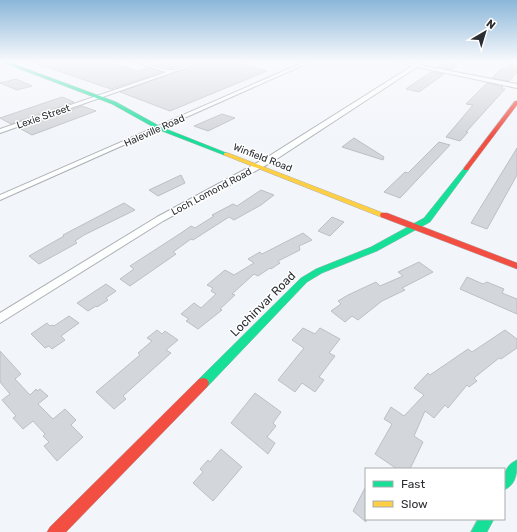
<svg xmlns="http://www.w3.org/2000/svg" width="517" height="532" viewBox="0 0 517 532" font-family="Rubik,sans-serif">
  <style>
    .building { fill: #d3d6da; stroke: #bdbfc4 }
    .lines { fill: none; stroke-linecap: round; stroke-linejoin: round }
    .street-casing { stroke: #adb0b4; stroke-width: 2 }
    .fast-casing { stroke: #adb0b4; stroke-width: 1 }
    .slow-casing { stroke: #adb0b4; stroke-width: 1 }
    .jam-casing { stroke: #adb0b4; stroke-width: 1 }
    .street { fill: #fdfefe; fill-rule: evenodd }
    .fast { fill: #16e098; fill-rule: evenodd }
    .slow { fill: #ffcf43; fill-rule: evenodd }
    .jam { fill: #f24e42; fill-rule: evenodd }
    .labels { text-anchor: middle; stroke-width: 3; stroke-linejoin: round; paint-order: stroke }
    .far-street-label { font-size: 10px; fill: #2b2d31; stroke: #fff }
    .street-label { font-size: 12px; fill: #2b2d31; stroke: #fff }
  </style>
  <rect width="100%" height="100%" fill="#f2f5fa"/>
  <!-- building -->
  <g class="building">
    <path d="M39,62H110L138,71L148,68L162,72L111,89L38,64Z"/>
    <path d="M166,62H192L171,68L156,65Z"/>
    <path d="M203,62H233L267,71L170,111L120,92Z"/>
    <path d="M445,62H461L451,70L438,67Z"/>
    <path d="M512,62H517V72L509,81L492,78L502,68L504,69Z"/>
    <path d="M431,72L444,74L419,92L406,89Z"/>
    <path d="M16,79L32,86L17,90L0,83Z"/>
    <path d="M487,83L503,87L501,89H505L466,132H468L460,141L446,137L473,105L466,104Z"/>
    <path d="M62,97L74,102L11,124L0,118Z"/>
    <path d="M82,106L96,111L32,135L19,128Z"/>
    <path d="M222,114L235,118L208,131L194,126Z"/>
    <path d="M354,138L384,157L383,160L342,147Z"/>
    <path d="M439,142L450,145L400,198L384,192L405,172L408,173Z"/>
    <path d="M517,148V175L487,229L471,223Z"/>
    <path d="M181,175L185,183L158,196L149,190Z"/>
    <path d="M261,190L274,195L261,205L234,220L229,217L193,240L191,239L173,252L176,254L130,286L120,279L134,269L130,266L181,233L191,226L195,228L214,216L212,215L233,204L237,206Z"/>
    <path d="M124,203L135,210L84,235L75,241L77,243L39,264L29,256L64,236L63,235Z"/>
    <path d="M332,217L344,222L330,236L318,231Z"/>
    <path d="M303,233L312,240L299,246L300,250L278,261L280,263L271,269L270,268L258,276L254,274L232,294L235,295L220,309L222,310L198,329L186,321L189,319L181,314L194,303L201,308L216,294L211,291L213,288L207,285L225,270L234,275L254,263L248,259L260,252L262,254Z"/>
    <path d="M419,262L433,272L402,288L405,290L382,301L358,320L352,316L345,322L331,311L341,304L338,301L348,295L376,282L380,286L403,276L398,272Z"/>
    <path d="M467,277L483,284L487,282L504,289L502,293L517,299V314L460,289Z"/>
    <path d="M106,284L116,291L106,298L108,300L97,307L96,306L88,311L77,303Z"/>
    <path d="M69,316L79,323L61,336L65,340L52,349L49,346L45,348L31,334L47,323L50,326L53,325L54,326Z"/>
    <path d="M303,328L315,334L320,328L340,339L329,353L335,356L319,377L324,380L315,392L302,383L295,392L278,380L304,348L292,340Z"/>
    <path d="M157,330L162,334L165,331L178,340L166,350L171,353L123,396L126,399L114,409L96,392L140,355L138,353L152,341L147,338Z"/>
    <path d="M505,330L517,339V348L501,359L499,358L474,378L477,381L469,387L467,385L448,408L445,405L434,418L425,411L414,436L423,442L410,469H397L375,454L392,424L384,419L391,407L404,416L424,395L414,388L428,373L430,375L468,349L472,352Z"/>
    <path d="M0,351L21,374L15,379L30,395L36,389L37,391L40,389L48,396L38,404L53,419L65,409L76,420L71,425L83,437L57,461L44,446L49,442L43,436L45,434L33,421L23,429L13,418L16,416L2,400L10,394L0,382Z"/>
    <path d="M255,393L281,412L273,423L276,426L267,437L275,443L268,454L231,423Z"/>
    <path d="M221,449L242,467L213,501L193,483L203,472L200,469L208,460L210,462Z"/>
    <path d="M366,486V522L353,511Z"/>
  </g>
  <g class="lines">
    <defs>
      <g id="street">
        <path d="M134,62C147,62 162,71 171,70C181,70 191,62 202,62L0,133V129L167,72Z"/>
        <path d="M304,62H310L0,200V195Z"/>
        <path d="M396,62L416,64L419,62H424L420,65L517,84V88L417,67L272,162L163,221L0,323V313L157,217L266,158L412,66Z"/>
      </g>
      <g id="fast">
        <path d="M2,62H8L116,102L161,127L229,154L224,155L157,129L112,104Z"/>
        <path d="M466,167L469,169L430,222L377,251L322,273L307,282L207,387L203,388L199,387L197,383L199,379L301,278L316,269L371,247L424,218L464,168Z"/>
        <path d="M517,460C517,473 517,484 504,490C504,477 503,466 517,460Z"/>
        <path d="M478,519H494L487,532H471Z"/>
      </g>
      <path id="slow" d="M224,153H228L388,215L384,217H381L224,155Z"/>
      <g id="jam">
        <path d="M515,101H517V105L468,170H464V168Z"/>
        <path d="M381,213H387L517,263V269L381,217L380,215Z"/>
        <path d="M203,378L207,379L209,383L207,387L66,532H47L50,527L199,379Z"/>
      </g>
    </defs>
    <!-- street casing -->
    <use href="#street" class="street-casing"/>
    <!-- fast casing -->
    <use href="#fast" class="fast-casing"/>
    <!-- slow casing -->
    <use href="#slow" class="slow-casing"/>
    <!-- jam casing -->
    <use href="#jam" class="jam-casing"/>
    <!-- street -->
    <use href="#street" class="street"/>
    <!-- fast -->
    <use href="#fast" class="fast"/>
    <!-- slow -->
    <use href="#slow" class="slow"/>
    <!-- jam -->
    <use href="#jam" class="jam"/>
  </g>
  <!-- sky -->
  <linearGradient id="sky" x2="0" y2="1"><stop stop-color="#8bb7d9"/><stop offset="0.45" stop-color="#f9fafd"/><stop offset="1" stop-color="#f9fafd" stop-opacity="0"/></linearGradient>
  <rect width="517" height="137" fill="url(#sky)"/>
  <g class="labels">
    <!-- far-street labels -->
    <g class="far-street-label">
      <text transform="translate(43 116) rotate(-19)" y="4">Lexie Street</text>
      <text transform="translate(154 130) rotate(-24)" y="4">Haleville Road</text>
      <text transform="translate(263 157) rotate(21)" y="4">Winfield Road</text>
      <text transform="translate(211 191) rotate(-28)" y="4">Loch Lomond Road</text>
    </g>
    <!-- street labels -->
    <g class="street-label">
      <text transform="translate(263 304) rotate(-45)" y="4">Lochinvar Road</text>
    </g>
  </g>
  <!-- legend -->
  <rect x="365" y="468" width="140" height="52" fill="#ffffff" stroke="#aaabad"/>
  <rect x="373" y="481" width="20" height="6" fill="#16e098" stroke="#aaabad"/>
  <text x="401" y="488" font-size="12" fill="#2b2d31">Fast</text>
  <rect x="373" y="501" width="20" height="6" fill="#ffcf43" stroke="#aaabad"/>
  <text x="401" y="508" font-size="12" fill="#2b2d31">Slow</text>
  <!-- north arrow -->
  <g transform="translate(485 32) rotate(38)" stroke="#ffffff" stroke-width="3" paint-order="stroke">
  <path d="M0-3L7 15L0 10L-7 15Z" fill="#2b2d31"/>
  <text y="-6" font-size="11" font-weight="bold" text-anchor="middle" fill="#2b2d31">N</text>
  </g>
</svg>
